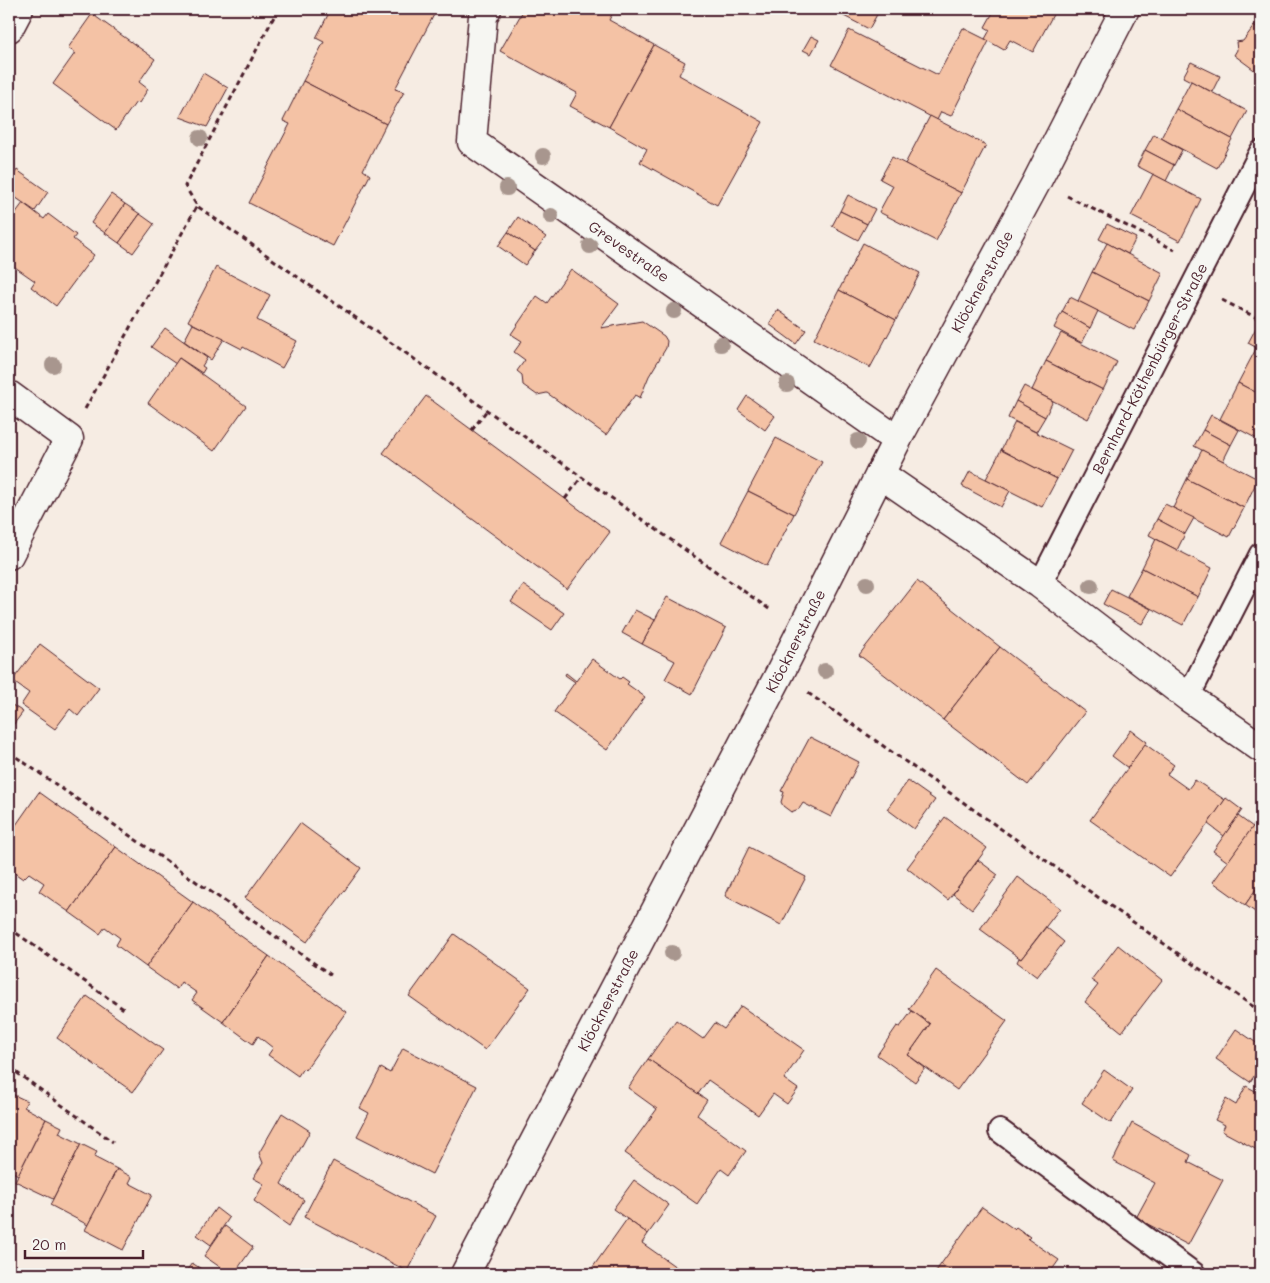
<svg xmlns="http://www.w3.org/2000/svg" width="1270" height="1283" viewBox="0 0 1270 1283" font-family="Mali,sans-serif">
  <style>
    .building { fill: #f4c2a5; stroke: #4a1f2b }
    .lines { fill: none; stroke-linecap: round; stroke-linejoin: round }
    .service-casing { stroke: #4a1f2b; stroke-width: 26 }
    .minor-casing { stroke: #4a1f2b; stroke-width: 31 }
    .path { stroke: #4a1f2b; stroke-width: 3; stroke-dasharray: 5 4; stroke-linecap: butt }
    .service { stroke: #f6f6f2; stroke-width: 22 }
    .minor { stroke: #f6f6f2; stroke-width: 28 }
    .tree { fill: #a8968e }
    .labels { text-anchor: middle; stroke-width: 5; stroke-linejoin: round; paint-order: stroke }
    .street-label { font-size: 15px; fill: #4a1f2b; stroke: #f6f6f2 }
  </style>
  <rect width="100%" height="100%" fill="#f6ece3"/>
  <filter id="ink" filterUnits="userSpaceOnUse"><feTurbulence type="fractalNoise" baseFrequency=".02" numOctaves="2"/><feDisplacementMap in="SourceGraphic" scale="10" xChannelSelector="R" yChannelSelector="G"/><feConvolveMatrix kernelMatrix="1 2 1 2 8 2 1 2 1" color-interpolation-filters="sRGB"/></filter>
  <g filter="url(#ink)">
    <!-- building -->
    <g class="building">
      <path d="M331,9H437L395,89L404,92L386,124L303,81L324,42L316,38Z"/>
      <path d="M524,9H615L609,20L654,45L609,127L570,106L577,93L500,51Z"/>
      <path d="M840,9H880L869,29L838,13Z"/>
      <path d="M995,9H1056L1033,52L1010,40L1004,50L985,39L990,30L985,27Z"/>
      <path d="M1261,13V32L1254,26L1257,22L1256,14Z"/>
      <path d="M92,14L155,59L139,82L148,89L139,103L136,102L116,130L53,84L75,53L68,48Z"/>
      <path d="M1254,26L1261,32V75L1234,55L1237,50L1236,42L1243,41Z"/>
      <path d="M963,28L989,41L951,116L941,112L937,120L831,65L849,30L938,75Z"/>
      <path d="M811,36L819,40L811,54L803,50Z"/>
      <path d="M654,45L685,62L679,75L763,122L717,205L640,162L647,149L609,127Z"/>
      <path d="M1191,62L1220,76L1212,92L1183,77Z"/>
      <path d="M203,73L228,88L207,127L180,117Z"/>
      <path d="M303,81L386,124L363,170L370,175L333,246L249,203L290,124L283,121Z"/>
      <path d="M1191,81L1247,111L1232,139L1176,109Z"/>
      <path d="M1176,109L1232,139L1217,168L1161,138Z"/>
      <path d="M930,116L986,145L961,193L905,164Z"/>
      <path d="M1154,134L1182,150L1174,165L1145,150Z"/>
      <path d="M1145,150L1174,165L1166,181L1137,166Z"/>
      <path d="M892,157L961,193L936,241L879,212L893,186L880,179Z"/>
      <path d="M17,170L48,192L35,211L9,193V182Z"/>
      <path d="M1153,174L1201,199L1180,241L1131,216Z"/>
      <path d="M111,194L125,204L105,233L91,223Z"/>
      <path d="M848,195L875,209L867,224L840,211Z"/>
      <path d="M23,203L44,219L48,214L76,235L73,239L94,255L56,306L31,287L35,281L12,265L9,269V222Z"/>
      <path d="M125,204L140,214L119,243L105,233Z"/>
      <path d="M840,211L867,224L858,240L832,226Z"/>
      <path d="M140,214L154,224L133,253L119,243Z"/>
      <path d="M518,217L546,237L535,251L508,232Z"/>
      <path d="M1107,224L1136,238L1128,254L1099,239Z"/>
      <path d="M508,232L535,251L525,265L498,246Z"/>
      <path d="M863,243L920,273L896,320L839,290Z"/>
      <path d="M1107,243L1163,273L1149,301L1092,272Z"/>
      <path d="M216,267L270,295L257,320L297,341L282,368L243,347L242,349L188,321Z"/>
      <path d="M571,269L619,304L601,328L642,321L664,336L667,341L666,348L649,376L640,398L635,395L606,435L547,393L537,395L523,385L522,375L517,371L525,360L514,352L522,341L511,334L537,296L547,303Z"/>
      <path d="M1092,272L1149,301L1134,330L1078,301Z"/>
      <path d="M839,290L896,320L870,368L814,339Z"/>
      <path d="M1070,297L1098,311L1090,328L1062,312Z"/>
      <path d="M778,310L806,330L796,344L769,324Z"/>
      <path d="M1062,312L1090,328L1082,343L1054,328Z"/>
      <path d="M193,324L224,339L211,360L184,341Z"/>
      <path d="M165,328L207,358L202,366L205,368L202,373L179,358L176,364L151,347Z"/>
      <path d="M1256,328L1261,330V350L1248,343Z"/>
      <path d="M1061,333L1117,362L1103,390L1046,361Z"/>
      <path d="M1257,347L1261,350V395L1238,383Z"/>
      <path d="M179,358L246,406L214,451L148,403Z"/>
      <path d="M1046,361L1103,390L1088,419L1032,390Z"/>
      <path d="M1238,383L1261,395V441L1220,419Z"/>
      <path d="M1024,386L1053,401L1045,417L1016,401Z"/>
      <path d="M426,396L610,532L567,589L383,453Z"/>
      <path d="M747,396L775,416L765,430L738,410Z"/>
      <path d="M1016,401L1045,417L1036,432L1008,418Z"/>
      <path d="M1211,415L1239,430L1231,445L1203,430Z"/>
      <path d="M1015,422L1072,450L1057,479L1001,450Z"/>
      <path d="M1203,430L1231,445L1223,461L1194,446Z"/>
      <path d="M776,438L822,462L794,514L748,491Z"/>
      <path d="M1001,450L1057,479L1042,507L986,479Z"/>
      <path d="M1202,450L1258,479L1244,508L1187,479Z"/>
      <path d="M970,471L1010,491L1001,507L962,486Z"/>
      <path d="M1187,479L1244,508L1229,537L1173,508Z"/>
      <path d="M748,491L794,514L767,566L721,542Z"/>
      <path d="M1165,504L1194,518L1185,534L1157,519Z"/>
      <path d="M1157,519L1185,534L1177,550L1149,535Z"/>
      <path d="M1156,539L1212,568L1198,597L1142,568Z"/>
      <path d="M1142,568L1198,597L1183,625L1127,596Z"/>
      <path d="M917,581L1000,647L943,720L859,655Z"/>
      <path d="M523,585L564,613L552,630L511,602Z"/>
      <path d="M1111,589L1151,609L1142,624L1103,604Z"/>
      <path d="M667,597L726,628L692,694L665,679L675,661L642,644Z"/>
      <path d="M635,610L655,620L642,644L622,633Z"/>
      <path d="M40,644L99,688L78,716L70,709L55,729L21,705L29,693L12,681Z"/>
      <path d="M1000,647L1085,712L1028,785L943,720Z"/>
      <path d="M592,659L620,679L622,677L629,682L627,684L645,697L607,750L554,712L575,682L565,675L566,673L576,681Z"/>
      <path d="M9,703L23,712L10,729L9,728Z"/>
      <path d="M1131,730L1147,742L1128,768L1112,756Z"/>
      <path d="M810,737L859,762L831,817L803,803L799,809L791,812L783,806L781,802L784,792L781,791Z"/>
      <path d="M1145,744L1174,765L1167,774L1188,789L1195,780L1225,800L1170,877L1090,820Z"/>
      <path d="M908,781L935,800L914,829L887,809Z"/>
      <path d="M39,792L116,847L69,912L39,891L44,883L29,873L23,879L9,869V835Z"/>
      <path d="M1226,798L1242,810L1224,836L1208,824Z"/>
      <path d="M1238,816L1253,827L1228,862L1213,851Z"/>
      <path d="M945,817L987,848L948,900L907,868Z"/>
      <path d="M1257,821L1261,824V882L1245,905L1213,882Z"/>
      <path d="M300,823L361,868L307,942L245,898Z"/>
      <path d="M116,847L193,902L146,967L116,945L120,938L105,927L100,934L69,912Z"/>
      <path d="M749,847L806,877L781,925L725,896Z"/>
      <path d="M978,860L998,875L972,909L953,894Z"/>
      <path d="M1018,877L1060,908L1021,959L980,929Z"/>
      <path d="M1261,882V916L1245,905Z"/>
      <path d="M193,902L269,956L223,1022L192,1000L197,993L181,982L177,989L146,967Z"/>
      <path d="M1046,927L1064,942L1037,977L1017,962L1019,958L1021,959Z"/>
      <path d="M454,934L530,988L485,1050L409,996Z"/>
      <path d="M1118,945L1162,980L1122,1032L1085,1002L1098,985L1091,980Z"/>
      <path d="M269,956L346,1012L305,1070L303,1068L298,1076L268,1055L273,1048L258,1036L253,1044L223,1022Z"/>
      <path d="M936,970L1007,1021L957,1090L908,1055L930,1024L909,1009Z"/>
      <path d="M87,996L163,1050L133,1092L57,1038Z"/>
      <path d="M741,1006L804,1050L784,1079L798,1089L787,1104L773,1094L758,1115L708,1080L698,1094L648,1059L676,1020L703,1039L715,1023L724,1029Z"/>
      <path d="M912,1011L930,1024L908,1055L925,1068L915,1082L877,1055L897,1026L900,1027Z"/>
      <path d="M1236,1029L1261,1046V1066L1250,1082L1216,1059Z"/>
      <path d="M403,1048L477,1086L432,1174L357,1136L369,1113L360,1108L381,1068L390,1073Z"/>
      <path d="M648,1059L707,1100L697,1115L746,1151L729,1175L721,1169L697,1204L625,1153L657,1109L628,1088Z"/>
      <path d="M1104,1070L1132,1090L1111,1123L1082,1103Z"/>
      <path d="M1246,1086L1261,1094V1152L1222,1131L1225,1125L1215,1120L1226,1099L1236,1105Z"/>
      <path d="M12,1094L27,1101L24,1107L46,1119L18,1175L9,1170V1099Z"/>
      <path d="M282,1113L310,1131L281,1184L304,1200L289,1226L254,1201L264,1184L253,1178L263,1163L259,1153Z"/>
      <path d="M46,1119L62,1127L59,1133L81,1144L53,1199L15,1181Z"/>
      <path d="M1132,1123L1191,1155L1188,1162L1223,1180L1188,1245L1136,1218L1155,1183L1113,1161Z"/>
      <path d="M81,1144L97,1152L94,1157L117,1169L88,1225L50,1205Z"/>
      <path d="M333,1161L436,1216L407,1271L304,1217Z"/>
      <path d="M117,1169L132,1177L129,1183L152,1195L123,1250L85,1230Z"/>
      <path d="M634,1180L669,1205L648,1234L613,1209Z"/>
      <path d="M982,1207L1014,1229L1016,1227L1030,1237L1028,1239L1059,1260L1049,1274H955L941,1264Z"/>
      <path d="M216,1208L229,1218L211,1245L197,1235Z"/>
      <path d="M627,1219L648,1234L642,1243L686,1274H588Z"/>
      <path d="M225,1226L253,1247L234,1274H230L204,1256Z"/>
      <path d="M192,1263L209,1274H184Z"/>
      <path d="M941,1264L955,1274H934Z"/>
    </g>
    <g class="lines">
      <defs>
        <g id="service">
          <path id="s1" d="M1040,584L1261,152"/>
          <path d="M1188,697L1261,554"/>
          <path d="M1000,1131L1194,1274"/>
        </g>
        <g id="minor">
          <path id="s2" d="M487,9L483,16L472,142L897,440"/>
          <path d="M9,28L19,9"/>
          <path d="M9,395L69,439L9,555"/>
          <path d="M880,474L1040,584L1188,697L1261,748"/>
          <path id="s3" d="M465,1274L780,673L897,440L1037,181L1125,9"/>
        </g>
      </defs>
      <!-- service casing -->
      <use href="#service" class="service-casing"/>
      <!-- minor casing -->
      <use href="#minor" class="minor-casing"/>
      <!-- path -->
      <g class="path">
        <path d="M278,9L185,186L197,206L772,611"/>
        <path d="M1067,196L1175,250"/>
        <path d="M1222,300L1261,320"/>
        <path d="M85,409L197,206"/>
        <path d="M472,430L487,410"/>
        <path d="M565,499L581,478"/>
        <path d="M808,693L1261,1012"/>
        <path d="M9,752L331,975"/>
        <path d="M9,928L125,1010"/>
        <path d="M9,1067L113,1142"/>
      </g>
      <!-- service -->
      <use href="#service" class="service"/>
      <!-- minor -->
      <use href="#minor" class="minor"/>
    </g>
    <!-- trees -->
    <g class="tree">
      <circle cx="200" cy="138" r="8"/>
      <circle cx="543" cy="156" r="8"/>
      <circle cx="507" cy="188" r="8"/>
      <circle cx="551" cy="216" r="8"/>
      <circle cx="590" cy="246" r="8"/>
      <circle cx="674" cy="311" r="8"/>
      <circle cx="721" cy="344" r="8"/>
      <circle cx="53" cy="365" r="8"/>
      <circle cx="787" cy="384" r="8"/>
      <circle cx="858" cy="441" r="8"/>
      <circle cx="867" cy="584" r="8"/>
      <circle cx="1091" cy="586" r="8"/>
      <circle cx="825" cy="671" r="8"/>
      <circle cx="672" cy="953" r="8"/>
    </g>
  </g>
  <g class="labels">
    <!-- street labels -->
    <g class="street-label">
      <text dy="5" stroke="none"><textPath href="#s2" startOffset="326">Grevestraße</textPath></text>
      <text dy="5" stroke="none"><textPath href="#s3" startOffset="1119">Klöcknerstraße</textPath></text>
      <text dy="5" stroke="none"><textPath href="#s1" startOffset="242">Bernhard-Köthenbürger-Straße</textPath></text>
      <text dy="5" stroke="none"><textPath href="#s3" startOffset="714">Klöcknerstraße</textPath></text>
      <text dy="5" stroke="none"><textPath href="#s3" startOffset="309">Klöcknerstraße</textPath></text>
    </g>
  </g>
  <!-- margin -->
  <rect width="1270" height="1283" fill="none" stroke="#f6f6f2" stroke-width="30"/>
  <rect x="15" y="15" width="1240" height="1253" fill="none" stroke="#4a1f2b" stroke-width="2" filter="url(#ink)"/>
  <!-- scale -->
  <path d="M25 1250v8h118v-8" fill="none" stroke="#4a1f2b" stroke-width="2.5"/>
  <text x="32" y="1250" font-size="15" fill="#4a1f2b" stroke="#f6f6f2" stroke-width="4" paint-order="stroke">20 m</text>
</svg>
